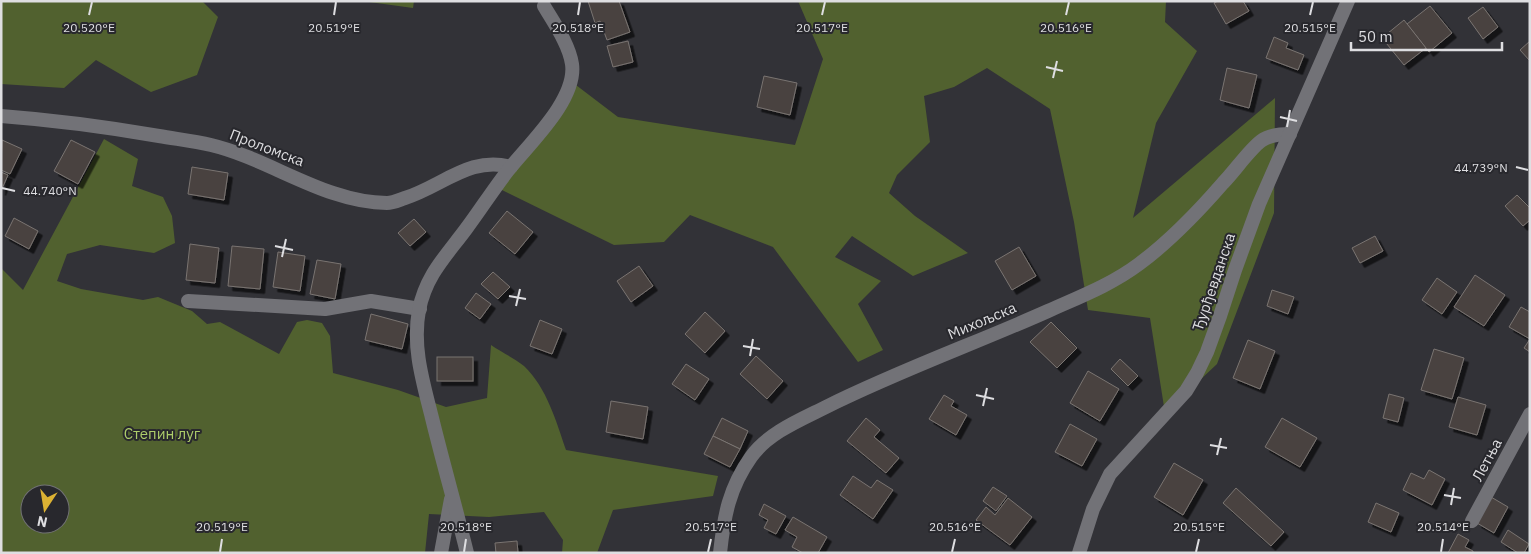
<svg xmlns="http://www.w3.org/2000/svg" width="1531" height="554" viewBox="0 0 1531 554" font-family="'IBM Plex Sans',sans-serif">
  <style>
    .green { fill: #51612f; fill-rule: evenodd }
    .building { fill: #484240; stroke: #7a7471; filter: url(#shadow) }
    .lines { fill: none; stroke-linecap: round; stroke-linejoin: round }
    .minor { stroke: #727277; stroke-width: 14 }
    .ticks { fill: none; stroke: #dedee1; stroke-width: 2 }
    .labels { text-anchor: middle; stroke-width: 4; stroke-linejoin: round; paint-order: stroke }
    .street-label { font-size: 15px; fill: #dedee1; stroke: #28282d }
    .park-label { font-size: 15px; fill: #adcd6a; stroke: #28282d }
    .ticks-label { font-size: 12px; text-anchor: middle; fill: #dedee1; stroke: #28282d; stroke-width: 4; stroke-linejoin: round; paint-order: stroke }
  </style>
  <defs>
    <filter id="shadow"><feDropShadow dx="4.5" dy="4.5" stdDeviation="0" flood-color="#0009"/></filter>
  </defs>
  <rect width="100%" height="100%" fill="#323237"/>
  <!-- green -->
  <g class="green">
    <path d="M1,1H202L218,17L197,75L151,92L96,60L64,88L1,84Z"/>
    <path d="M362,1H414L413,8Z"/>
    <path d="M798,1H1166L1165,22L1197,51L1156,123L1133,218L1275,98L1274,213L1217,364L1165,413L1150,318L1088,310L1074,222L1050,109L987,68L954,87L924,96L930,142L897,175L889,193L915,216L968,253L913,276L852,236L835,257L881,281L858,304L883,350L858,362L773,247L690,215L664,242L614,245L496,187L572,82L618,117L795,145L823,59Z"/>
    <path d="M104,139L138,159L132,186L163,197L172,216L175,243L154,253L100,245L67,254L57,281L81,289L143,300L158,297L192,311L207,324L220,322L279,354L297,322L307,320L322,323L330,336L333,373L398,390L446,407L487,398L491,345C501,352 514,358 524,366C547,388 556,421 566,450L718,476L713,496L613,510L597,553H562L563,540L544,512L489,517L429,514L425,553H1V268L23,290ZM30,494H60V524H30Z"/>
  </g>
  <!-- building -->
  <g class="building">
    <path d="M588,1H619L630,32L607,40L600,21L595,23Z"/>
    <path d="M1218,1H1243L1249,11L1226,24L1214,3Z"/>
    <path d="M1430,6L1452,33L1429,52L1407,24Z"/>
    <path d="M1483,7L1498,27L1483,39L1468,18Z"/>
    <path d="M1404,20L1426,48L1404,65L1382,38Z"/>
    <path d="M1274,37L1288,43L1286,48L1304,55L1298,70L1266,58Z"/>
    <path d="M628,41L633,62L613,67L607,46Z"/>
    <path d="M1530,41V61L1520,50Z"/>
    <path d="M1227,68L1257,75L1249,108L1220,100Z"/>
    <path d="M764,76L797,83L790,115L757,107Z"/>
    <path d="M2,140L22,149L10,174L1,170Z"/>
    <path d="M71,140L95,152L78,184L54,171Z"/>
    <path d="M192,167L228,173L224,200L188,194Z"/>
    <path d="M1,172L8,175L1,191Z"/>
    <path d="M1517,195L1530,208V220L1523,226L1505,206Z"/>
    <path d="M507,211L533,232L515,254L489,233Z"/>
    <path d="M14,218L38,231L29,249L5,236Z"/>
    <path d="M414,219L426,232L410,246L398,233Z"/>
    <path d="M1375,236L1383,251L1360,263L1352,248Z"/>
    <path d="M190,244L219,248L215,283L186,280Z"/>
    <path d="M232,246L264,249L260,289L228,286Z"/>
    <path d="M1019,247L1036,276L1012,290L995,261Z"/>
    <path d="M278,252L305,256L300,291L273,287Z"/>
    <path d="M317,260L341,264L335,299L310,294Z"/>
    <path d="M639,266L653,286L631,302L617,281Z"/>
    <path d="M493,272L510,287L498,299L481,284Z"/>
    <path d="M1475,275L1505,295L1484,326L1454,307Z"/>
    <path d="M1437,278L1457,292L1442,314L1422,300Z"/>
    <path d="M1272,290L1294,297L1288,314L1267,306Z"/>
    <path d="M476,293L491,304L480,319L465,308Z"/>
    <path d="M1521,307L1530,312V352L1524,348L1530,339L1509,327Z"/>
    <path d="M705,312L725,331L705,353L685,334Z"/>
    <path d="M371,314L408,324L402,349L365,340Z"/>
    <path d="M540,320L562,329L552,354L530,346Z"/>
    <path d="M1051,322L1077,348L1057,368L1030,342Z"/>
    <path d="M1248,340L1275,351L1260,389L1233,378Z"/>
    <path d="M1434,349L1464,358L1452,399L1421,390Z"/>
    <path d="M756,356L783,381L767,399L740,374Z"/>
    <rect x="437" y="357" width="36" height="24"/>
    <path d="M1120,359L1138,376L1128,386L1111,369Z"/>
    <path d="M686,364L709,379L695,400L672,384Z"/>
    <path d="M1088,371L1119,389L1100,421L1070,403Z"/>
    <path d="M1389,394L1404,398L1398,422L1383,418Z"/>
    <path d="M944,395L954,401L951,406L967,415L956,435L929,419Z"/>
    <path d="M1458,397L1486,405L1477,435L1449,427Z"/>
    <path d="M611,401L648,407L643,439L606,432Z"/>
    <path d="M722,418L748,431L740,449L713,436Z"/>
    <path d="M866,418L880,430L874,437L899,458L886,473L847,441Z"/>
    <path d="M1282,418L1317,438L1300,467L1265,447Z"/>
    <path d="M1070,424L1097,439L1082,466L1055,452Z"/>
    <path d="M713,436L740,449L730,467L704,454Z"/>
    <path d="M1174,463L1203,480L1183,515L1154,497Z"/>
    <path d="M1429,470L1445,479L1432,505L1403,490L1411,473L1424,479Z"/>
    <path d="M853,476L871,488L877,480L893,490L873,519L840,495Z"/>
    <path d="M993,487L1007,496L996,511L983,501Z"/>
    <path d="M1236,488L1284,532L1271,546L1223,503Z"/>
    <path d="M1491,497L1508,507L1494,533L1477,523Z"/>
    <path d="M1008,498L1032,517L1010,545L976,520L986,507L995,515Z"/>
    <path d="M1376,503L1399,513L1391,532L1368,522Z"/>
    <path d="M764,504L786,516L776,534L764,528L768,520L759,515Z"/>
    <path d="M793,517L827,537L818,553H803L792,547L797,537L785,530Z"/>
    <path d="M1508,530L1529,544L1524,553H1518L1501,542Z"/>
    <path d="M1458,534L1469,540L1465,547L1473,551V553H1448Z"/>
    <path d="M517,541L518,553H496L495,543Z"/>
  </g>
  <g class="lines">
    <!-- minor -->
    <g class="minor">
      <path d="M1,116C54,120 107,127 159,136C176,139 194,141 211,145C270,159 326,203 387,203C393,203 399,200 405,198C441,187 471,155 511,167"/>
      <path d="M188,301L325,309L371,301L420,309"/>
      <path d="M1472,521L1530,414"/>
      <path d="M441,553L451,499"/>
      <path d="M467,553C456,508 443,463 432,418C423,382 412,347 419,310C426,275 446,256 466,229C481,209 494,188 510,168C531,142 577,99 572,64C569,44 554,23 544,6"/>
      <path d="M720,553C724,516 729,488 751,457C768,433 800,420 826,407C898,371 974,344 1048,311C1079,297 1111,285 1139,264C1170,241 1197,213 1223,183C1234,172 1249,150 1261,141C1269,135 1280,134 1290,134"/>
      <path d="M1079,553L1093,509L1110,474L1186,391L1197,373L1207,352L1220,316L1235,270L1259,204L1348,1"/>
    </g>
  </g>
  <!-- ticks -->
  <path class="ticks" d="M89,15L92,2M334,15L336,2M578,15L580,2M822,15L825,2M1066,15L1069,2M1310,15L1313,2M1046,67L1063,71M1053,78L1057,61M1280,117L1297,121M1287,127L1290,110M1516,167L1528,170M2,188L15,191M275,246L293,250M282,257L286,239M509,296L526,299M516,306L520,289M743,346L760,349M750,356L753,339M976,395L994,399M983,406L987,388M1210,445L1227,448M1217,455L1221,438M1444,495L1461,498M1451,505L1454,488M220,552L222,539M464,552L466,539M708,552L711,539M952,552L955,539M1196,552L1199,539M1441,552L1443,539"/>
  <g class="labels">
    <!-- street labels -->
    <g class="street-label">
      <text transform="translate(267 148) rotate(21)" y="5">Проломска</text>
      <text transform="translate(1214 282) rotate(-71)" y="5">Ђурђевданска</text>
      <text transform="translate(982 321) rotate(-23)" y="5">Михољска</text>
      <text transform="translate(1487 460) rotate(-62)" y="5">Летња</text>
    </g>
    <!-- park labels -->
    <g class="park-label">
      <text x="162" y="439">Степин луг</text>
    </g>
  </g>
  <g class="ticks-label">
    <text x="89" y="32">20.520°E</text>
    <text x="334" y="32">20.519°E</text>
    <text x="578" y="32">20.518°E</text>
    <text x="822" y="32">20.517°E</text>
    <text x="1066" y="32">20.516°E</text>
    <text x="1310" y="32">20.515°E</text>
    <text x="1481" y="172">44.739°N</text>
    <text x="50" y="195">44.740°N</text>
    <text x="222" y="531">20.519°E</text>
    <text x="466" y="531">20.518°E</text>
    <text x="711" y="531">20.517°E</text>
    <text x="955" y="531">20.516°E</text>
    <text x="1199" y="531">20.515°E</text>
    <text x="1443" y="531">20.514°E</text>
  </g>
  <!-- border -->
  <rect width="1531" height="554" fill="none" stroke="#dedee1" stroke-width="5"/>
  <!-- north arrow -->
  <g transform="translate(45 509) rotate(192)"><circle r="24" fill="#28282d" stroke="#717175"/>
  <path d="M0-4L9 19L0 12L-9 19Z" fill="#dcb233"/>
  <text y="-8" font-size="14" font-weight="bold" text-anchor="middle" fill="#dedee1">N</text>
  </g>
  <!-- scale -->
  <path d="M1351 42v8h151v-8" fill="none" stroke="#dedee1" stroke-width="2.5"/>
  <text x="1358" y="42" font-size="15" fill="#dedee1" stroke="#28282d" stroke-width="4" paint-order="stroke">50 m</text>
</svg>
